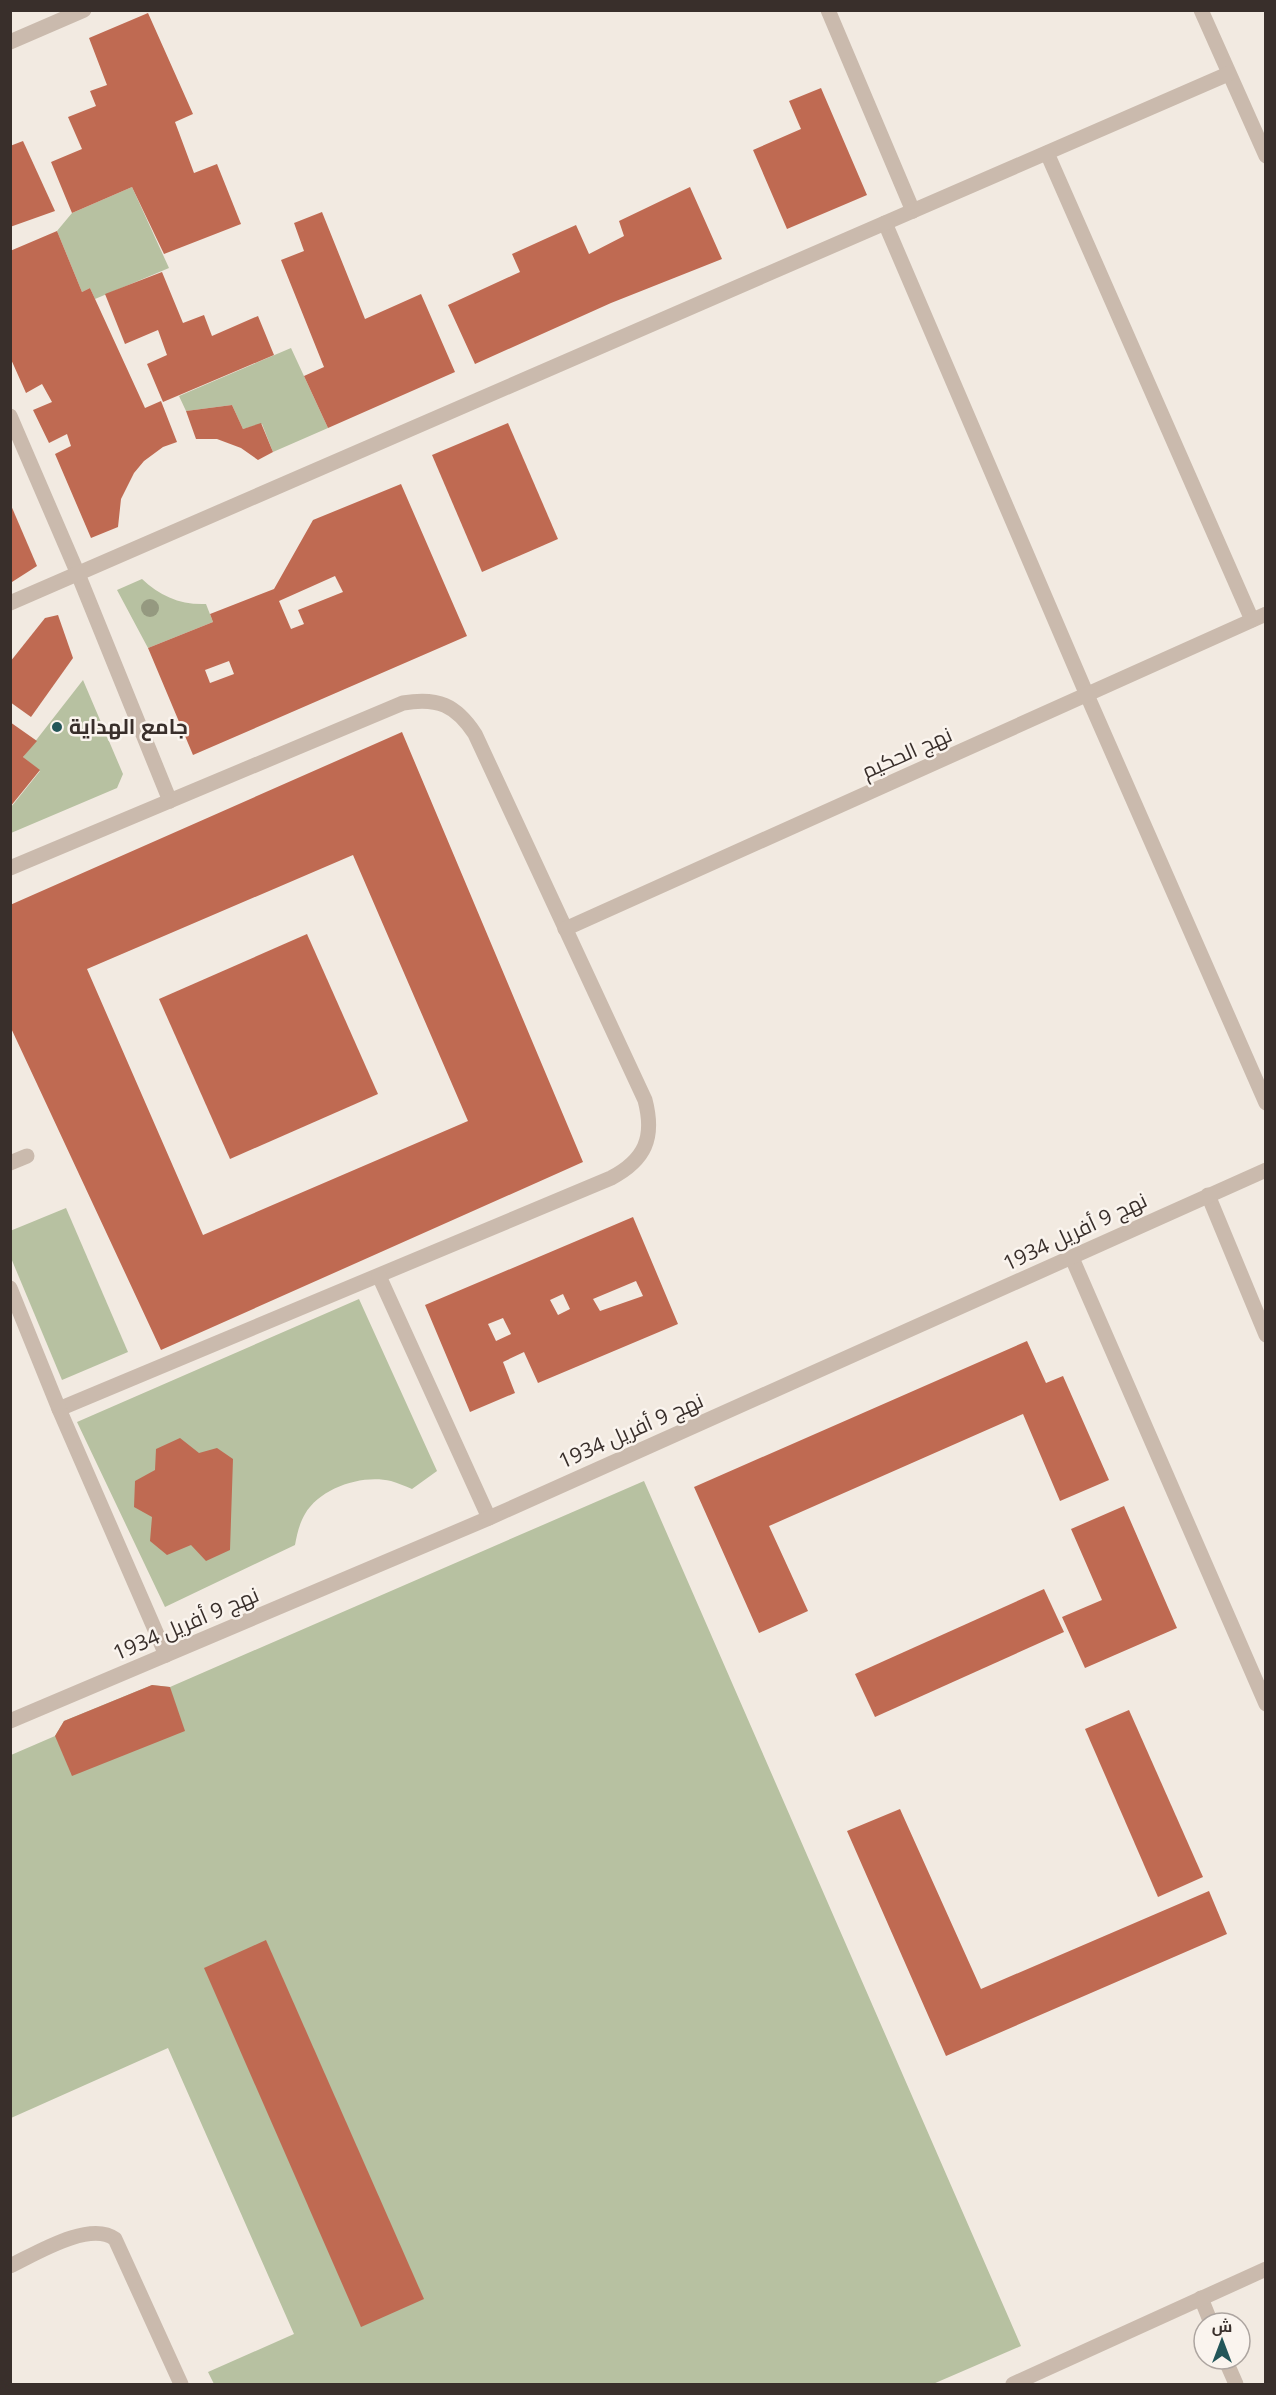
<svg xmlns="http://www.w3.org/2000/svg" width="1276" height="2395" viewBox="0 0 1276 2395" font-family="'Open Sans',Cairo,sans-serif">
  <style>
    .green { fill: #b7c1a1 }
    .building { fill: #bf6a52; fill-rule: evenodd }
    .lines { fill: none; stroke-linecap: round; stroke-linejoin: round }
    .minor { stroke: #cabaad; stroke-width: 15 }
    .tree { fill: #959980 }
    .poi-dot { fill: #235659; stroke: #faf4ee; stroke-width: 2 }
    .labels { text-anchor: middle; stroke-width: 5; stroke-linejoin: round; paint-order: stroke }
    .poi-label { font-size: 21px; font-weight: bold; fill: #392f2b; stroke: #faf4ee; text-anchor: start }
    .street-label { font-size: 21px; fill: #392f2b; stroke: #faf4ee }
  </style>
  <rect width="100%" height="100%" fill="#f2eae1"/>
  <!-- green -->
  <g class="green">
    <path d="M132,187L169,268L95,299L90,288L82,292L57,231L72,213Z"/>
    <path d="M291,348L328,428L273,452L262,424L243,429L232,405L186,411L179,396Z"/>
    <path d="M142,579C160,596 180,605 206,604L213,622L148,648L117,590Z"/>
    <path d="M83,680L123,774L117,788L11,833V807L40,771L23,757Z"/>
    <path d="M66,1208L128,1352L62,1380L11,1258L10,1231Z"/>
    <path d="M359,1299L437,1471L412,1489C405,1486 398,1483 391,1481C362,1474 320,1488 305,1514C299,1524 297,1535 295,1545L165,1607L77,1422Z"/>
    <path d="M644,1481L1021,2346L933,2384H214L208,2372L294,2334L168,2048L11,2118V1755L55,1736L64,1721L152,1685L170,1687Z"/>
  </g>
  <!-- building -->
  <g class="building">
    <path d="M148,13L193,114L175,122L194,173L217,164L241,224L164,254L132,187L72,213L51,162L82,149L68,117L96,106L90,91L107,85L89,38Z"/>
    <path d="M821,88L867,195L787,229L753,150L801,129L789,101Z"/>
    <path d="M23,141L55,211L10,227V146Z"/>
    <path d="M690,187L722,259L611,303L475,364L448,305L520,272L512,254L576,225L589,254L624,236L619,221Z"/>
    <path d="M322,212L365,319L421,294L455,372L328,428L304,376L324,367L281,260L304,251L294,223Z"/>
    <path d="M57,231L82,292L90,288L145,408L161,401L177,442L163,447L144,461L134,473L121,499L118,527L91,538L55,454L71,446L67,434L49,443L33,410L52,402L42,384L26,393L10,357V251Z"/>
    <path d="M162,272L183,323L204,315L212,336L258,316L274,355L163,402L147,364L167,355L158,330L125,344L105,294Z"/>
    <path d="M232,405L243,429L261,423L273,452L258,460L241,448L217,439H196L186,411Z"/>
    <path d="M508,423L558,539L482,572L432,455Z"/>
    <path d="M401,484L467,636L193,755L148,648L213,622L210,614L274,589L313,520ZM335,576L343,592L298,610L304,624L291,629L279,601ZM229,661L234,674L210,683L205,670Z"/>
    <path d="M10,503L37,566L12,582L10,581Z"/>
    <path d="M58,615L73,658L31,717L10,702V662L45,618Z"/>
    <path d="M10,722L37,741L23,757L40,770L10,807Z"/>
    <path d="M402,732L583,1162L161,1350L10,1026V905ZM353,855L468,1121L203,1235L87,969Z"/>
    <path d="M307,934L378,1094L230,1159L159,999Z"/>
    <path d="M633,1217L678,1324L538,1383L524,1352L503,1362L515,1393L470,1412L425,1305ZM636,1281L643,1296L600,1311L593,1299ZM563,1294L570,1309L558,1315L550,1300ZM503,1318L511,1334L496,1341L488,1324Z"/>
    <path d="M1027,1341L1046,1383L1063,1376L1109,1480L1060,1501L1023,1414L769,1526L808,1611L759,1633L694,1487Z"/>
    <path d="M180,1438L199,1453L217,1448L233,1459L230,1550L206,1561L191,1545L167,1555L150,1541L152,1517L134,1507L135,1481L155,1470L156,1449Z"/>
    <path d="M1124,1506L1177,1628L1085,1668L1062,1617L1102,1600L1071,1529Z"/>
    <path d="M1044,1589L1064,1632L875,1717L855,1674Z"/>
    <path d="M152,1685L170,1687L185,1731L72,1776L55,1736L64,1721Z"/>
    <path d="M1129,1710L1203,1877L1158,1897L1085,1729Z"/>
    <path d="M900,1809L981,1989L1209,1891L1227,1934L946,2056L847,1831Z"/>
    <path d="M266,1940L424,2299L361,2327L204,1968Z"/>
  </g>
  <g class="lines">
    <!-- minor -->
    <g class="minor">
      <path d="M828,10L913,211"/>
      <path d="M1201,10L1266,156"/>
      <path d="M10,42L84,10"/>
      <path d="M1047,153L1252,620"/>
      <path d="M885,223L1087,695L1266,1103"/>
      <path d="M10,416L78,574L170,801"/>
      <path d="M10,603L1228,74"/>
      <path d="M10,868L403,703C438,697 456,705 475,734L645,1100C655,1138 645,1160 611,1178L59,1409"/>
      <path d="M565,929L1266,614"/>
      <path d="M10,1163L27,1156"/>
      <path d="M1208,1195L1266,1335"/>
      <path d="M1072,1258L1266,1704"/>
      <path d="M379,1276L489,1518"/>
      <path d="M10,1288L59,1409L166,1655"/>
      <path d="M10,1721L489,1518L1266,1170"/>
      <path d="M10,2266C35,2254 90,2220 115,2239L181,2384"/>
      <path d="M1201,2298L1211,2323"/>
      <path d="M1225,2359L1236,2384"/>
      <path d="M1013,2384L1266,2269"/>
    </g>
  </g>
  <!-- trees -->
  <circle class="tree" cx="150" cy="608" r="9"/>
  <!-- markers -->
  <circle class="poi-dot" cx="57" cy="727" r="6"/>
  <g class="labels">
    <!-- poi labels -->
    <g class="poi-label">
      <text x="69" y="734">جامع الهداية</text>
    </g>
    <!-- street labels -->
    <g class="street-label">
      <text transform="translate(907 753) rotate(-24)" y="7">نهج الحكيم</text>
      <text transform="translate(1075 1232) rotate(-25)" y="7">نهج 9 أفريل 1934</text>
      <text transform="translate(631 1431) rotate(-24)" y="7">نهج 9 أفريل 1934</text>
      <text transform="translate(186 1624) rotate(-23)" y="7">نهج 9 أفريل 1934</text>
    </g>
  </g>
  <!-- border -->
  <rect width="1276" height="2395" fill="none" stroke="#392f2b" stroke-width="24"/>
  <!-- north arrow -->
  <g transform="translate(1222 2341)"><circle r="28" fill="#faf4ee" stroke="#ada5a0" stroke-width="1.5"/>
  <path d="M0-4.5L10 22L0 15L-10 22Z" fill="#235659"/>
  <text y="-9" font-size="16" font-weight="bold" text-anchor="middle" fill="#392f2b">ش</text>
  </g>
</svg>
